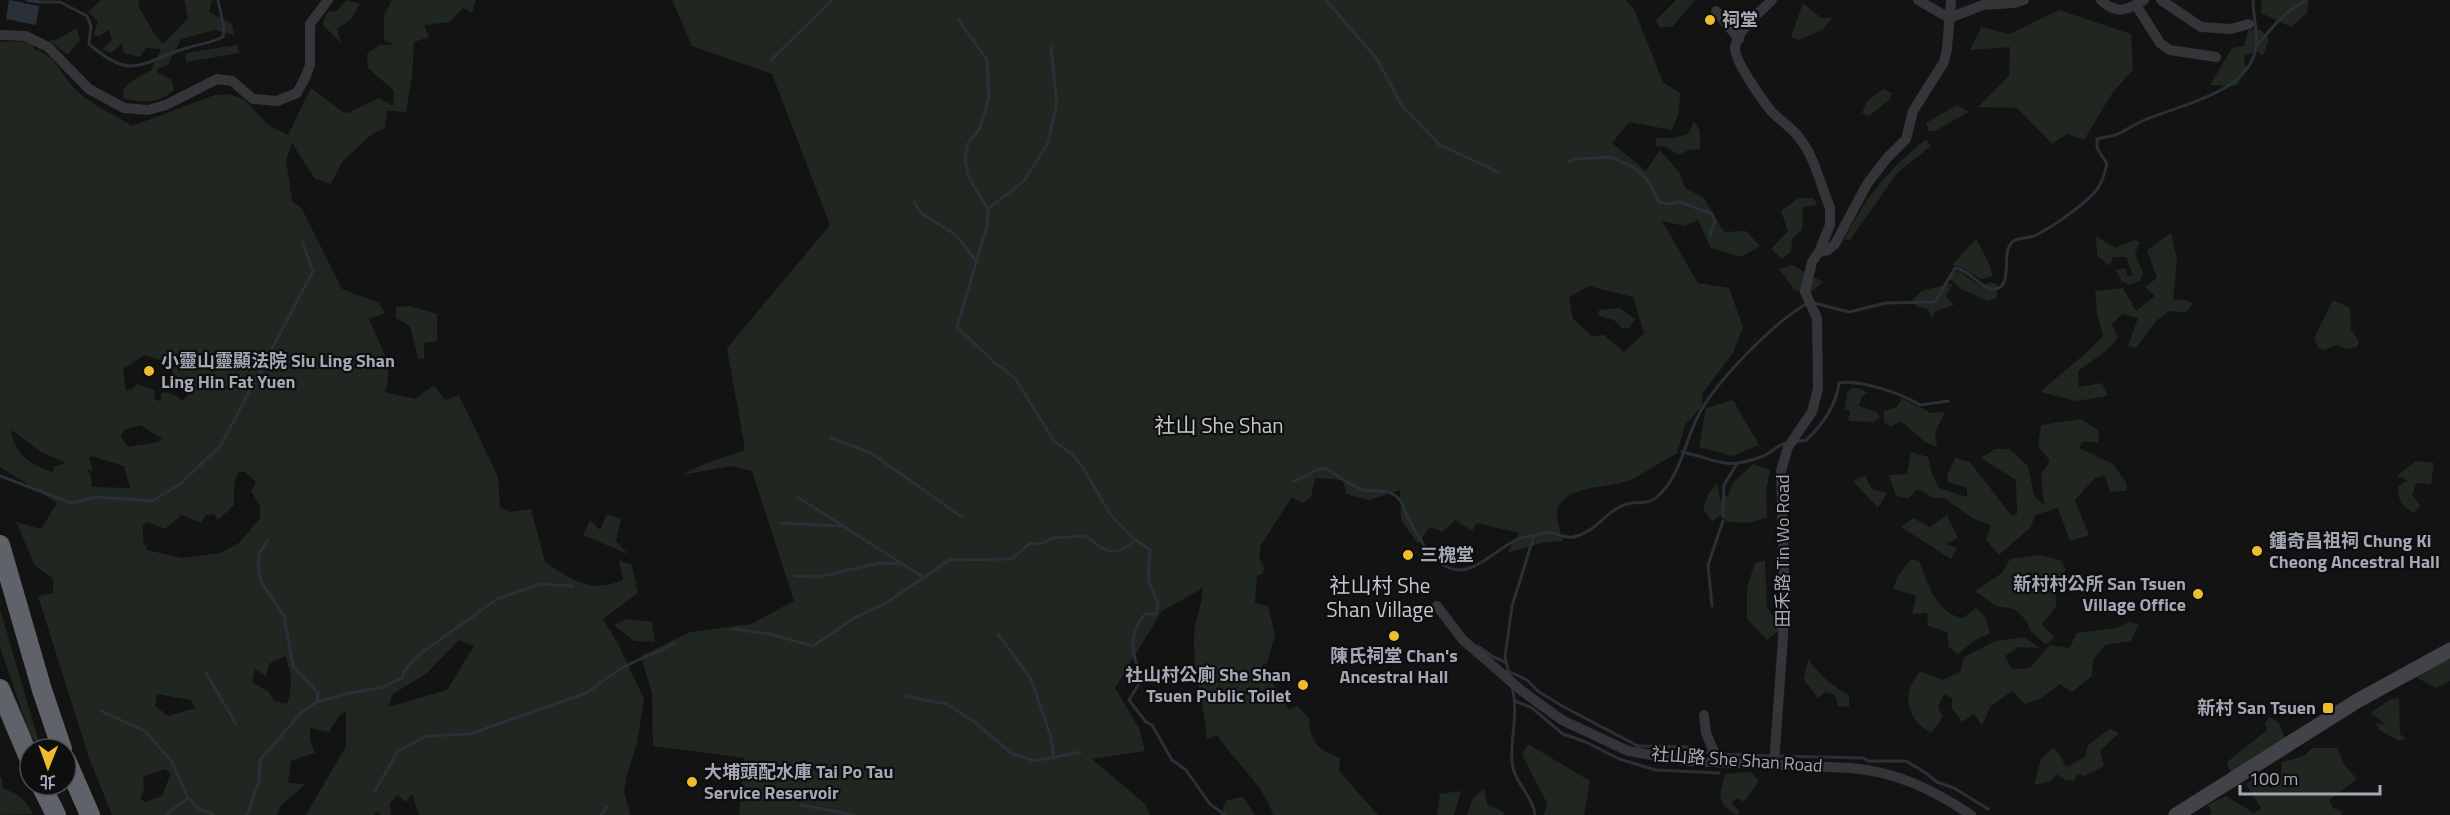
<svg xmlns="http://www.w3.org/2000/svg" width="2450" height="815" viewBox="0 0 2450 815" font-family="'Titillium Web','Noto Sans TC',sans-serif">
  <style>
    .green { fill: #1f2720; fill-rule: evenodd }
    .water { fill: #293038 }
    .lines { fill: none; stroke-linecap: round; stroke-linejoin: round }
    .stream { stroke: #293038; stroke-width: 3 }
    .minor { stroke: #343439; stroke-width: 10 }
    .secondary { stroke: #424349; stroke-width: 15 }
    .motorway { stroke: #60626a; stroke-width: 20 }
    .poi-dot { fill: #efbc30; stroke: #0e0e0f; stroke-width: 2 }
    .labels { text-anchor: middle; stroke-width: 4.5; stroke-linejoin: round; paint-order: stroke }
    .poi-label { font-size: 18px; font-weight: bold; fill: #a4a8b5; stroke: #0e0e0f; text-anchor: start }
    .street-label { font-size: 18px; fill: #a4a8b5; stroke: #0e0e0f }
    .quarter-label { font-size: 21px; fill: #c5c8d1; stroke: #0e0e0f }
  </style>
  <rect width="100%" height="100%" fill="#131314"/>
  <!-- green -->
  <g class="green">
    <path d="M101,0H140L138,5L153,32L163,44L188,18L184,0H212L209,12L232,24L234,35L214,30L181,39L168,65L157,69L158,73L172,80L174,90C160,103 141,104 123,98V90L129,83L151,70L161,49L146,48L140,57L124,53L122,44L111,53L102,50L112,40L109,30L98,37L94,34L98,21L88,12Z"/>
    <path d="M347,0L360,4L351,19L337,29L341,43L322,24L328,12L337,11Z"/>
    <path d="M392,0H476L472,13L463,8L450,22L424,25L429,37L414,42L412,77L406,112L387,111L385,128L372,134L342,162L331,184L315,179L292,143L286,160L292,201L302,209L342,289L379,303L385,313L369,319C379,345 395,363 385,392L415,399L434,385L445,400L459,395L498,477L500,507L510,512L531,509L545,562C573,580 589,594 623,580L619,560L632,565L638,593L603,619L618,644L644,699L637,743L626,778L624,792L630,815H419L412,794L406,802L397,795L390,803L391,815H380L378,811L374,815H306L346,746V711L340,715L329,732L310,728V740L315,753L291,761L288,783L306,784L281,805L277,815H112L89,758L38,596L53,593V578L35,566L16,522L41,529L57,503L0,467V42L32,41L35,50C56,55 61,75 75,89C90,104 114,114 132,126L212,96L228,94L244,99L267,124L288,135L311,88L343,112L348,113L379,98L393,106L394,91L368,68L367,54L379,45H394L384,40V15ZM145,355L170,363L173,370L171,377L174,380L190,381L188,390L191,392L182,401L177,396L166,392L161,394V402L154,398L155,390L137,384L132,389L126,391L123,369ZM140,425L162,439L158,442L128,447L121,437L124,430ZM11,431H13L41,452L66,463L53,467V472C31,465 15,455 11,431ZM91,456L124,466L130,488L92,487L91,475L87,469L93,471L89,458ZM244,471L256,482L251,491L260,506V518L239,543L220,553L182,558L147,550L143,541V525L147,522L165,529L182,515L201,523L206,515L214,514L218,520L234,505V484L238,473ZM459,640L474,646L447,690L388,707L393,694L427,673ZM285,656C292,673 293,687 287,704L274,701L268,691L252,682L255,669L266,676L269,664ZM157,694L191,700L195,708L168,716L155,706ZM165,769L171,773L162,796L145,802L140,798L144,790L143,777Z"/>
    <path d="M672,0H1626L1634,9L1663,82L1680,93L1679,112L1672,130L1629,122L1612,143L1646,171L1660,150L1679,172L1685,188L1704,198L1724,232L1746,231L1760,246L1741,257L1711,248L1698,220L1684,226L1662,221L1698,283L1729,288L1743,327L1733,353L1702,394V406L1685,425L1677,454C1659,461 1640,478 1624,482C1603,488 1572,486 1559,505C1553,513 1561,532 1563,541L1542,543L1507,553L1519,533L1477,523L1472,531L1455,520L1442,532L1430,527L1418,544L1401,520L1400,490L1369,500L1346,494L1343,480L1315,478L1311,497L1303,503L1292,497L1261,545L1259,558L1265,569L1261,575H1257L1255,603L1268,606L1275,635L1267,663L1262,665L1289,710L1297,706L1309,718C1311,744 1316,748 1340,758L1339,771L1378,815H1273C1264,784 1233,761 1217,735L1207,740C1205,705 1193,675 1194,639C1194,622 1202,605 1203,588L1162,611L1115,688L1139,728L1145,751L1092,759L1145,804L1150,815H739L744,758L653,746L652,693L641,656L690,632L751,624L794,601L752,471L731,466L682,475L706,463L745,450L727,348L830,225L772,74L692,46ZM1589,286L1633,297L1644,333L1624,352L1604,335L1592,336L1573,319L1569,297Z"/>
    <path d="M1676,0H1695L1673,26L1660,28L1656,20Z"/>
    <path d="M2262,0H2309L2307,13L2291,27L2261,13Z"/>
    <path d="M1803,3L1821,18H1832L1823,29L1799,40L1791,37Z"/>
    <path d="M2059,10L2131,34L2133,70L2113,92L2084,140L2067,134L2052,144L2017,108L1978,107L2009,76L2010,47L1970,50L1981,27L2009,34Z"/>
    <path d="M77,28L80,40L68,55L49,41L58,39Z"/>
    <path d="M2248,30H2261L2269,39L2263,56L2257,51L2244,56L2246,68L2237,86L2210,85L2232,48L2244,46Z"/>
    <path d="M237,45L240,53L186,62L185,53Z"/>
    <path d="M1883,89L1892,93L1889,100L1869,116L1862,113L1867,101Z"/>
    <path d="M1957,105L1969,112L1935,131H1929L1926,123Z"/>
    <path d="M1694,121L1700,131V149L1689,150L1678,155L1666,147L1655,146L1656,138H1674L1688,134Z"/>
    <path d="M1926,139L1931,146L1898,172L1850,240H1844C1866,196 1888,170 1926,139Z"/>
    <path d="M1798,198H1814L1817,205L1803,207L1802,230L1792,239L1791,252L1782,259L1771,249L1788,231L1781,211Z"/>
    <path d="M2171,233L2177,260L2173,301L2182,299L2193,303L2186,313L2169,311L2156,321L2136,348L2128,346L2138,318L2122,314L2112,324L2118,338L2106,351L2078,371L2079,387L2102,383L2108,396L2076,401L2041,392C2061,372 2084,357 2103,336L2097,314L2095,291L2123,288L2136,311L2155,296L2145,287L2157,278L2147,250Z"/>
    <path d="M2096,236L2115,248L2134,240L2140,242L2135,254L2143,273L2140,281L2129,285L2126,282H2122L2116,270L2126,268L2127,276L2133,275L2126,257H2113L2110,266L2097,256Z"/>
    <path d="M1976,239L1988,261L1993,276L1981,279L1965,269L1952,265Z"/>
    <path d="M1792,265L1823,282L1809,294L1795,290L1779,269Z"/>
    <path d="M1959,271L1980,286L1990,282L1997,284V298L1987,301L1961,289L1949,278L1951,272Z"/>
    <path d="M1953,283L1946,296L1954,305L1936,311L1932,318L1928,309L1917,307L1912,300L1921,291Z"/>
    <path d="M2333,300L2350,308L2351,330L2359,341L2357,347L2346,349L2337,345L2323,350L2318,347L2314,339Z"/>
    <path d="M409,306L437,314V341L424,343V359L418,358L410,326L396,318V307Z"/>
    <path d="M1620,308L1635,319L1629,328L1623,329L1614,320L1598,316L1599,310Z"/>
    <path d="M1852,388H1859L1868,393L1862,396L1859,406L1876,412L1880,417L1874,422L1848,421L1850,411L1845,409L1847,392Z"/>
    <path d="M1902,398L1931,413L1945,412L1935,433L1937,447L1925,442L1901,421L1891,427L1884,422V411L1897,407Z"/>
    <path d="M1733,400L1759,445L1733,456L1699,447L1706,408Z"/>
    <path d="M2081,419L2098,430L2099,443L2083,441L2079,448L2113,464L2127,484L2126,491L2110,492L2105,476L2095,478L2075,500L2089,535L2070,541L2058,508L2035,515L2031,527L1999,555L1986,540L1991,525L1974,519L1944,498H1934L1917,489L1909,498L1896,496L1889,475L1907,474L1911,452L1928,457L1931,471L1939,488L1967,497V488L1948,482L1947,476L1955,458L1970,462L2011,515L2017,514L2016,480L1981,458L1995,449H2010L2028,466L2034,496L2044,505L2041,474L2050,461L2038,446L2041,425Z"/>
    <path d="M2416,461L2434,463L2431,484L2416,483L2412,495L2420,505L2414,513C2402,506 2398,501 2398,487L2407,480L2397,476Z"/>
    <path d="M1753,464L1770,470L1766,492L1767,517L1748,523L1727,522L1721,515L1712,521L1703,509L1708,495L1717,483L1720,500L1728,495L1734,482Z"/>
    <path d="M1865,476L1872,489L1887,493L1878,508L1853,481Z"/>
    <path d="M607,514L621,519L616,541L628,554L583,535L590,520L600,530Z"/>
    <path d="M1947,515L1958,538L1946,544L1957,548L1951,559L1901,527L1913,518L1930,527Z"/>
    <path d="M2040,555L2062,561L2066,570L2055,582L2056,607L2042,624L2054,637L2046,645L2030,630L2026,620L2014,609L1996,606L1975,591L2002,573L2010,559Z"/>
    <path d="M1911,559L1919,561C1928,583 1936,614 1963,618L1976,608L1985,617L1990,633L1974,641L1958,654L1949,647L1947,632L1928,626L1927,613L1912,614L1916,596L1893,589L1898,576Z"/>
    <path d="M1765,560L1767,606L1779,630L1767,640L1747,619V587L1755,563Z"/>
    <path d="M0,609L41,749L30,735L0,647Z"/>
    <path d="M627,619L652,622L655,642L634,641L614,625Z"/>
    <path d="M2129,622L2139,624L2131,641L2105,645L2093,660L2092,676L2072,692L2060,684L2040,699L2025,704L2012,691L1991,706L1982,725L1974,714L1962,722L1952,708V698L1944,694L1938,707L1943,717L1931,733C1915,725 1904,707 1910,688C1912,682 1917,676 1920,671L1942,680L1960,672L1964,657L1995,641L2024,637L2040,648L2019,647L2005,656L2012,669L2030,668L2050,645L2070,648L2076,633L2117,628Z"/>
    <path d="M2450,653V681L2436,688L2412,675Z"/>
    <path d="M1808,659C1820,675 1831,686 1849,695V707L1838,706L1835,695L1826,692L1818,698L1804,680Z"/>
    <path d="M2399,698L2400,734L2405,738L2399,741L2379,730L2375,723L2385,724L2371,713L2389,700Z"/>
    <path d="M2270,717L2279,723L2285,738L2231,774L2227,762L2267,730L2265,723Z"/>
    <path d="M2110,729L2119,733L2100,751L2104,766L2084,776L2077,774L2074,781L2065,780L2056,774L2051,781L2034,785L2041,759L2053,748L2060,755L2066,767L2085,757L2088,745Z"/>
    <path d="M1528,744L1590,781L1584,815H1544L1547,803L1522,755Z"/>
    <path d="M2312,748H2337L2345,766L2357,779L2329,800L2333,808L2343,812L2341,815H2210L2212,813L2208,805L2226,796L2254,813L2261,808L2246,784L2258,776L2270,788L2280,784L2282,762L2304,756Z"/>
    <path d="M1751,772L1759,781L1744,802L1737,798L1731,803L1740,812L1736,815C1715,802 1720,795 1725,774Z"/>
    <path d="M2,777V788C16,792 27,801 33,814L0,815V778Z"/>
    <path d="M1484,789L1487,804L1504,812L1503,815H1467L1473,798Z"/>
    <path d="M1461,791L1454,815H1437L1440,794Z"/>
    <path d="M1243,797L1255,815H1220L1227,800Z"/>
  </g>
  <!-- water -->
  <path class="water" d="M9,0L39,6L36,25L6,19Z"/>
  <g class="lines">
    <!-- stream -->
    <g class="stream">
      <path d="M27,0L39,2H60L87,16L91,26L89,44C133,82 140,62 187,48C199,44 211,43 223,37L224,28L218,0"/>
      <path d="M1326,0L1377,59L1402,106L1440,145L1498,172"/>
      <path d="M958,19L987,60L989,98L979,130L968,143L965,157L968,176L988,209L987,226L957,327L995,363L1015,378L1054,441L1072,454L1082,466L1110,514L1133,538L1150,550L1148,580L1158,603L1156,614H1145C1127,635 1132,655 1142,679L1129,700L1146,722L1152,725L1172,760L1186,770L1210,804L1225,815"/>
      <path d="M2256,47C2273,26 2283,13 2306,0"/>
      <path d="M771,60L832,0"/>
      <path d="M1568,162L1576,159L1611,157L1633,167L1645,177L1651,185L1659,202L1667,204L1680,202L1712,214L1715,222L1710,236"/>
      <path d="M914,202L921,213L956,235L976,261"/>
      <path d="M988,209L1024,181L1048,143L1057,103L1051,47"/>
      <path d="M1814,303L1849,312L1886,303L1935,302L1955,268C1970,270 1979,287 1992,289C2012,291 2004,260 2008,249C2009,246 2011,243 2013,241C2020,237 2028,239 2036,235C2051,228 2092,200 2099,186C2103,180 2105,171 2107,164L2097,148V139C2103,137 2110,137 2115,135C2124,132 2131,126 2140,122C2176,105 2249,95 2256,47C2258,32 2253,15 2253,0"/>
      <path d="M831,438L871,453L962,517"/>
      <path d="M1796,442L1806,440C1822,426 1837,404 1839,383C1859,379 1903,394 1920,405L1948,401"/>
      <path d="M1682,452C1718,459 1721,471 1761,457C1770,454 1777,445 1786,443"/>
      <path d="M0,476L71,503L98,497L152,501L180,484L221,445L313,271L302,242"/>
      <path d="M1292,481C1304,480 1312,469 1325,468C1337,474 1348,485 1361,489C1374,493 1389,487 1399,499C1404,504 1404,511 1407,516C1417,535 1434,569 1459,570C1484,570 1509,534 1534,536"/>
      <path d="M796,496L923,577"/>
      <path d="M1723,517L1724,485L1736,465"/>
      <path d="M782,523L840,526"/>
      <path d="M268,540L259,554L258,566L261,582L284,616L293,666L318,693L317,702"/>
      <path d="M795,576L818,577L879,563L900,564"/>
      <path d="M1712,606L1708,565L1723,521"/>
      <path d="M733,629L770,634L813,646L854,618L888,602L949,560L1012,559L1029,544L1043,543L1052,538L1085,536C1105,550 1113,560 1134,541"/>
      <path d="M998,634L1031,679L1051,737L1054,759"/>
      <path d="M1478,646L1493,657L1505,662"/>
      <path d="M1508,671L1527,680L1539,692L1564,707L1638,746L1689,747L1710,753"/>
      <path d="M206,673L236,724"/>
      <path d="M1509,674L1505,657L1512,606L1534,536C1556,527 1558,539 1573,537C1596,533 1607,509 1627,504C1638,501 1648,505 1657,497C1680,478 1685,441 1698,416C1716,381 1774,322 1808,303"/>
      <path d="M1512,686C1519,715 1510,736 1512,763C1514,782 1533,796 1535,815"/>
      <path d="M904,696L947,704L976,723L1011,753L1034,761L1081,752"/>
      <path d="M1515,701L1532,708L1563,734L1586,742L1619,759L1656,770L1719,773"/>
      <path d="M101,711L145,731L172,762L188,798"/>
      <path d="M1721,754L1769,756"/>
      <path d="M1781,756L1863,758L1869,761H1906L1926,773L1937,782L1954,788L1988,809"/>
      <path d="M375,791L398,751L426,736L470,734L586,693L623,667L674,644"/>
      <path d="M801,805L854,815"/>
      <path d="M166,815L188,798L200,809L214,815"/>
      <path d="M247,815L259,781L260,760L301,713L317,702L345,694L383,687L402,678L405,670L416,657L497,599L541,584L573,586"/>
      <path d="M601,815L607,807"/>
    </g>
    <!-- minor -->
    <g class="minor">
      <path d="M1772,0C1759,13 1739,28 1735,47C1733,59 1763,101 1771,111C1781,122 1793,128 1801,140C1815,159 1821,186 1830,208V225L1819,252L1812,262L1805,292L1817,318L1818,389L1812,412L1788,447L1781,471L1784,567L1783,638L1774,764"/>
      <path d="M1918,0L1949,18"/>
      <path d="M2101,0C2116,15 2128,10 2144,0"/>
      <path d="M2161,0L2201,27L2231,29L2249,24"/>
      <path d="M2136,5L2160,43L2170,50L2216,57"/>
      <path d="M1716,11L1739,39"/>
      <path d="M1949,18L1983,5L2014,3L2024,0"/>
      <path d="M0,35L26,36L48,47L89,89L124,108L148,110L166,105L217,79L232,81L253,99L277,101L297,93L305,78L310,65V24L328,0"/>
      <path d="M1819,252L1828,250L1835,244L1867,184L1887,158L1906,139L1913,111L1944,62L1947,49L1951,0"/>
      <path d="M1437,606L1463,640L1522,691L1562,720L1628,751L1689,761L1850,768C1895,771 1934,790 1971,815"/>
      <path d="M1704,715L1706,733L1718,762"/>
    </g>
    <!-- secondary -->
    <path class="secondary" d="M2176,815L2357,701L2450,650"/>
    <!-- motorway -->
    <g class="motorway">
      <path d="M0,545L42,690L62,749"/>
      <path d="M0,689L30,760"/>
      <path d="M66,760L90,815"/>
      <path d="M41,785L56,815"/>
    </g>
  </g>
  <!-- markers -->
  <g class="poi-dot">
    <circle cx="1710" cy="20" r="6"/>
    <circle cx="149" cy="371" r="6"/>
    <circle cx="2257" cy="551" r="6"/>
    <circle cx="1408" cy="555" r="6"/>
    <circle cx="2198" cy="594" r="6"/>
    <circle cx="1394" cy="636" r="6"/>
    <circle cx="1303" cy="685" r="6"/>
    <rect x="2322" y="702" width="12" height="12" rx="3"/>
    <circle cx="692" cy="782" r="6"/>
  </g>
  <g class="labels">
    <!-- poi labels -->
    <g class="poi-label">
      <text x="1722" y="26">祠堂</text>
      <text x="161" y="367">小靈山靈顯法院 Siu Ling Shan<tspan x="161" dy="21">Ling Hin Fat Yuen</tspan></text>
      <text x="2269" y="547">鍾奇昌祖祠 Chung Ki<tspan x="2269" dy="21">Cheong Ancestral Hall</tspan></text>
      <text x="1420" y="561">三槐堂</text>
      <text x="2186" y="590" text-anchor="end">新村村公所 San Tsuen<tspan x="2186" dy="21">Village Office</tspan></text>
      <text x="1394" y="662" text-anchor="middle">陳氏祠堂 Chan's<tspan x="1394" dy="21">Ancestral Hall</tspan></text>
      <text x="1291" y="681" text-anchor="end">社山村公廁 She Shan<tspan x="1291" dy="21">Tsuen Public Toilet</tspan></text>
      <text x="2316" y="714" text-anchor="end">新村 San Tsuen</text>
      <text x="704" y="778">大埔頭配水庫 Tai Po Tau<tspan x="704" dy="21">Service Reservoir</tspan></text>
    </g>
    <!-- street labels -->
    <g class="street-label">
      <text transform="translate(1783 551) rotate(-90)" y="6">田禾路 Tin Wo Road</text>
      <text transform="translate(1737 760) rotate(4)" y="6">社山路 She Shan Road</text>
    </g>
    <!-- quarter labels -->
    <g class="quarter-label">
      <text x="1219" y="433">社山 She Shan</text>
      <text x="1380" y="593">社山村 She<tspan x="1380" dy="24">Shan Village</tspan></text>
    </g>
  </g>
  <!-- north arrow -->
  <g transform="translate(48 767) rotate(181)"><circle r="28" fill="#0e0e0f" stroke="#4a4c51" stroke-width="1.5"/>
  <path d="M0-4.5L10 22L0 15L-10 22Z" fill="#efbc30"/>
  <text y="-9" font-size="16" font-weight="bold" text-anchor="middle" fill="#a4a8b5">北</text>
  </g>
  <!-- scale -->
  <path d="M2240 785v9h140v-9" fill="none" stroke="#a4a8b5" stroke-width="3"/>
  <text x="2249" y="785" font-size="18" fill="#a4a8b5" stroke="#0e0e0f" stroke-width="4.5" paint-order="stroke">100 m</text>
</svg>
